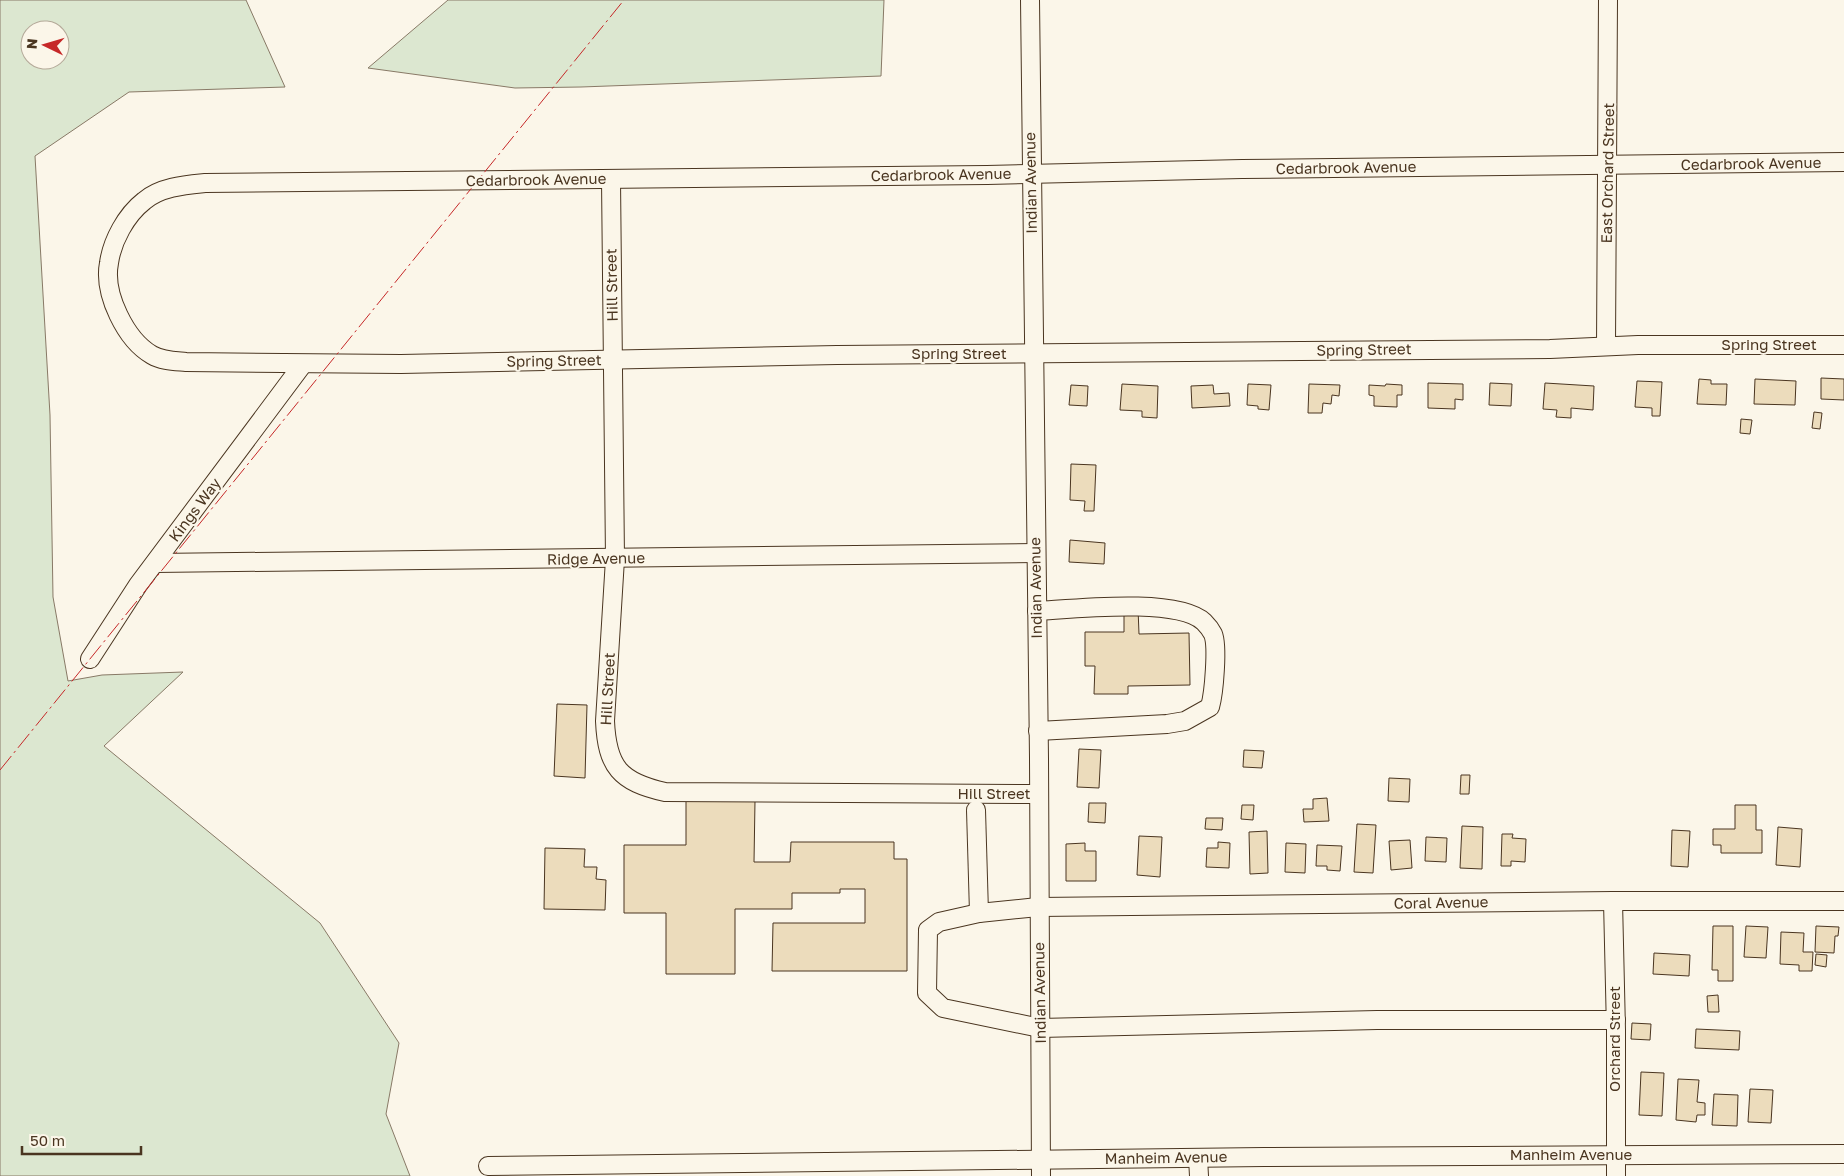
<svg xmlns="http://www.w3.org/2000/svg" width="1844" height="1176" viewBox="0 0 1844 1176" font-family="'Golos Text',sans-serif">
  <style>
    .green { fill: #dce7d0; stroke: #887966; fill-rule: evenodd }
    .building { fill: #ecdcbc; stroke: #4a3520 }
    .lines { fill: none; stroke-linecap: round; stroke-linejoin: round }
    .minor-casing { stroke: #4a3520; stroke-width: 20 }
    .minor { stroke: #fbf6e9; stroke-width: 18 }
    .power { stroke: #c62828; stroke-width: 1; stroke-dasharray: 18 4 2.5 4; stroke-linecap: butt }
    .labels { text-anchor: middle; stroke-width: 4; stroke-linejoin: round; paint-order: stroke }
    .street-label { font-size: 15px; fill: #4a3520; stroke: #fbf6e9 }
  </style>
  <rect width="100%" height="100%" fill="#fbf6e9"/>
  <!-- green -->
  <g class="green">
    <path d="M0,0H246L285,87L129,92L35,156L50,415L53,597L68,681L102,675L183,672L104,746L320,923L399,1043L386,1114L410,1176H0ZM30,30H60V60H30Z"/>
    <path d="M448,0H884L881,76L581,87L515,88L368,68Z"/>
  </g>
  <!-- building -->
  <g class="building">
    <path d="M1821,378L1844,379V400L1821,399Z"/>
    <path d="M1699,379L1711,380V384H1727L1726,405L1697,404Z"/>
    <path d="M1755,379L1796,381L1795,405L1754,404Z"/>
    <path d="M1637,381L1662,382L1660,416H1652V408L1635,407Z"/>
    <path d="M1428,383L1463,384V400L1455,399V409L1428,408Z"/>
    <path d="M1490,383L1512,384L1511,406L1489,405Z"/>
    <path d="M1545,383L1594,386L1593,410L1571,408V418L1556,417L1557,410L1543,409Z"/>
    <path d="M1122,384L1158,386L1157,418L1142,417V411L1120,410Z"/>
    <path d="M1248,384L1271,385L1269,410L1258,409V406L1247,405Z"/>
    <path d="M1309,384L1340,385L1339,396L1332,395L1331,404L1323,403L1322,413H1308Z"/>
    <path d="M1386,384L1402,385V395H1397V407L1374,406V396L1369,395V385L1385,386Z"/>
    <path d="M1071,385L1088,386L1087,406L1069,405Z"/>
    <path d="M1213,385L1214,394L1229,393L1230,406L1192,408L1191,386Z"/>
    <path d="M1814,412L1822,413L1820,429L1812,428Z"/>
    <path d="M1741,419L1752,420L1750,434L1740,433Z"/>
    <path d="M1071,464L1096,465L1094,511H1084L1085,501L1070,500Z"/>
    <path d="M1070,540L1105,543L1104,564L1069,562Z"/>
    <path d="M1124,608H1138L1139,634L1189,633L1190,685L1128,686V694H1094L1095,666H1085V632H1124Z"/>
    <path d="M557,704L587,705L585,778L554,776Z"/>
    <path d="M1079,749L1101,750L1099,788L1077,787Z"/>
    <path d="M1244,750L1264,751L1262,768L1243,767Z"/>
    <path d="M1461,775H1470L1469,794H1460Z"/>
    <path d="M1389,778L1410,779L1409,802L1388,801Z"/>
    <path d="M1327,798L1329,821L1304,822L1303,809H1313V799Z"/>
    <path d="M686,801H755L754,862H790L791,842H894V859H907V971H772L773,923H865V889H840V893H792V909H735V974H666V913H624V845H686Z"/>
    <path d="M1089,803H1106L1105,823L1088,822Z"/>
    <path d="M1242,805H1254L1253,820L1241,819Z"/>
    <path d="M1735,805H1756V830H1762V853H1721V845H1713V829H1735Z"/>
    <path d="M1206,818H1223L1222,830L1205,829Z"/>
    <path d="M1357,824L1376,825L1373,873L1354,872Z"/>
    <path d="M1462,826L1483,827L1482,869L1460,868Z"/>
    <path d="M1778,827L1802,829L1800,867L1776,865Z"/>
    <path d="M1672,830L1690,831L1688,867L1671,866Z"/>
    <path d="M1267,831L1268,873L1250,874L1249,832Z"/>
    <path d="M1502,834H1513L1512,838L1526,839L1525,862L1511,861V866H1501Z"/>
    <path d="M1139,836L1162,837L1160,877L1137,875Z"/>
    <path d="M1426,837L1447,838L1446,862L1425,861Z"/>
    <path d="M1410,840L1412,868L1391,870L1389,841Z"/>
    <path d="M1218,842L1230,843L1229,868L1206,867L1207,848H1218Z"/>
    <path d="M1085,843V851H1096V881H1066V844Z"/>
    <path d="M1286,843L1306,844L1305,873L1285,872Z"/>
    <path d="M1317,845L1342,846L1340,871L1327,870V866H1316Z"/>
    <path d="M545,848L585,849L584,867H597L596,879L606,880L605,910L544,909Z"/>
    <path d="M1713,926H1733V981H1718V970H1712Z"/>
    <path d="M1746,926L1768,927L1766,958L1744,957Z"/>
    <path d="M1816,926L1839,927L1838,936H1835L1834,953L1815,952Z"/>
    <path d="M1781,932L1804,933L1803,952H1813L1812,971H1799V965L1780,964Z"/>
    <path d="M1654,953L1690,955L1689,976L1653,974Z"/>
    <path d="M1816,954L1827,955L1826,967L1815,965Z"/>
    <path d="M1718,995L1719,1012H1708L1707,996Z"/>
    <path d="M1632,1023L1651,1024L1650,1040L1631,1039Z"/>
    <path d="M1696,1029L1740,1031L1739,1050L1695,1048Z"/>
    <path d="M1641,1072L1664,1073L1662,1116L1639,1115Z"/>
    <path d="M1678,1079L1699,1080L1697,1102L1705,1103V1115H1697L1696,1122L1676,1120Z"/>
    <path d="M1750,1089L1773,1090L1771,1123L1748,1122Z"/>
    <path d="M1714,1094L1738,1095L1737,1126L1712,1125Z"/>
  </g>
  <g class="lines">
    <defs>
      <g id="minor">
        <path d="M1030,0L1039,758L1041,1176"/>
        <path d="M1844,162L1242,169L987,175L205,183C185,185 160,187 144,201C126,215 112,241 109,263C103,294 126,340 152,355C162,361 175,361 186,362L401,364L837,355L1550,349L1638,345H1844"/>
        <path d="M611,180L615,559L605,721C607,767 620,782 665,792L1039,794"/>
        <path d="M1606,346L1608,0"/>
        <path d="M155,563L1036,553"/>
        <path d="M1037,611C1073,609 1178,597 1204,622C1206,624 1211,630 1213,634C1218,646 1214,693 1210,707L1185,721L1167,724L1038,731"/>
        <path d="M90,659L138,585L303,364"/>
        <path d="M976,810L979,913"/>
        <path d="M1613,901L1616,1030V1176"/>
        <path d="M1616,1020H1377L1040,1028L943,1008L927,993L928,930L939,922L979,913L1038,907L1613,901H1844"/>
        <path d="M1198,1158L1199,1176"/>
        <path d="M488,1166L1264,1157L1844,1154"/>
      </g>
    </defs>
    <!-- minor casing -->
    <use href="#minor" class="minor-casing"/>
    <!-- minor -->
    <use href="#minor" class="minor"/>
    <!-- power -->
    <path class="power" d="M0,770L624,0"/>
  </g>
  <g class="labels">
    <!-- street labels -->
    <g class="street-label">
      <text transform="translate(1751 164) rotate(-1)" y="5">Cedarbrook Avenue</text>
      <text transform="translate(1346 168) rotate(-1)" y="5">Cedarbrook Avenue</text>
      <text transform="translate(1608 173) rotate(-89)" y="5">East Orchard Street</text>
      <text transform="translate(941 175) rotate(-1)" y="5">Cedarbrook Avenue</text>
      <text transform="translate(536 180) rotate(-1)" y="5">Cedarbrook Avenue</text>
      <text transform="translate(1031 183) rotate(-91)" y="5">Indian Avenue</text>
      <text transform="translate(612 285) rotate(-91)" y="5">Hill Street</text>
      <text x="1769" y="350">Spring Street</text>
      <text transform="translate(1364 350) rotate(-1)" y="5">Spring Street</text>
      <text x="959" y="359">Spring Street</text>
      <text transform="translate(554 361) rotate(-1)" y="5">Spring Street</text>
      <text transform="translate(195 510) rotate(-53)" y="5">Kings Way</text>
      <text transform="translate(596 559) rotate(-1)" y="5">Ridge Avenue</text>
      <text transform="translate(1036 588) rotate(-91)" y="5">Indian Avenue</text>
      <text transform="translate(608 689) rotate(-87)" y="5">Hill Street</text>
      <text x="994" y="799">Hill Street</text>
      <text transform="translate(1441 903) rotate(-1)" y="5">Coral Avenue</text>
      <text transform="translate(1040 993) rotate(-91)" y="5">Indian Avenue</text>
      <text transform="translate(1615 1039) rotate(-90)" y="5">Orchard Street</text>
      <text x="1571" y="1160">Manheim Avenue</text>
      <text transform="translate(1166 1158) rotate(-1)" y="5">Manheim Avenue</text>
    </g>
  </g>
  <!-- north arrow -->
  <g transform="translate(45 45) rotate(275)"><circle r="24" fill="#fbf6e9" stroke="#b4a999"/>
  <path d="M0-4L9 19L0 12L-9 19Z" fill="#c62828"/>
  <text y="-8" font-size="14" font-weight="bold" text-anchor="middle" fill="#4a3520">N</text>
  </g>
  <!-- scale -->
  <path d="M22 1146v8h119v-8" fill="none" stroke="#4a3520" stroke-width="2.5"/>
  <text x="30" y="1146" font-size="15" fill="#4a3520" stroke="#fbf6e9" stroke-width="4" paint-order="stroke">50 m</text>
</svg>
